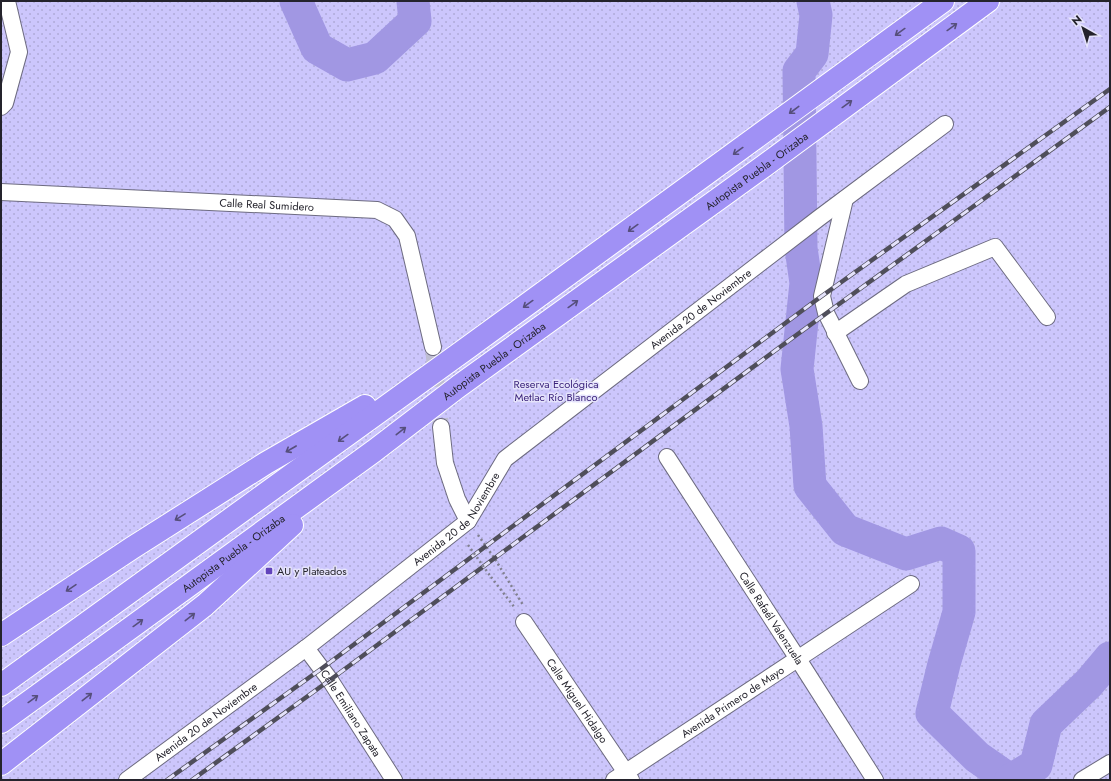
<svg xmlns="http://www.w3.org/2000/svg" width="1111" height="781" viewBox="0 0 1111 781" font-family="Jost,sans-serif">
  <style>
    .park { fill: url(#park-dots) }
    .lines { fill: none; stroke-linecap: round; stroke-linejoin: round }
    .river { stroke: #a197e3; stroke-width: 33 }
    .minor-tunnel { stroke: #bebdd2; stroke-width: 16; stroke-dasharray: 16 8; stroke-linecap: butt }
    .minor-casing { stroke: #6d6b80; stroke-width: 18 }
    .motorway-casing { stroke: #fff; stroke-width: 24 }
    .path { stroke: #818090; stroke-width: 2.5; stroke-dasharray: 2 3; stroke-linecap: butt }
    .minor { stroke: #fff; stroke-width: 16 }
    .motorway { stroke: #a091f5; stroke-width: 22 }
    .rail-casing { stroke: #4f4e5a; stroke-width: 4.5 }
    .rail { stroke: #e5e3fb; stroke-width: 3; stroke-dasharray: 9; stroke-linecap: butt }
    .path-bridge { stroke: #818090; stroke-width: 2.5; stroke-dasharray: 2 3; stroke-linecap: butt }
    .oneway { stroke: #564f7c }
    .poi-dot { fill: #6143bc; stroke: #e5e3fb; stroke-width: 1.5 }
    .labels { text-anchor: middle; stroke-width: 3; stroke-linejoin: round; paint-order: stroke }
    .street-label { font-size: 11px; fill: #24232c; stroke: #e5e3fb }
    .park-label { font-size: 11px; fill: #3b237b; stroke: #e5e3fb }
    .poi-label { font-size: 11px; fill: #24232c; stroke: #e5e3fb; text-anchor: start }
  </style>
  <defs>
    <pattern id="park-dots" width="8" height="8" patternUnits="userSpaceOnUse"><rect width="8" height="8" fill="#ccc6fc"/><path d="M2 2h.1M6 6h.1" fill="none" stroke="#afaad8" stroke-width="1.8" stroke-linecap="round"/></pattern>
  </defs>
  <rect width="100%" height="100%" fill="#e5e3fb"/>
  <!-- park -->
  <rect class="park" x="1" y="1" width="1109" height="779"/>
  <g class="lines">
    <!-- river -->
    <g class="river">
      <path d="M296,1L317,48L347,65L375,58L415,21L413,1"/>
      <path d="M813,1L816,15L812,54L799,71L801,248L806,283L797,369L806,426L810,486L845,530L906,554L941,543L959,551V612L944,664L932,713L977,757L1010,780"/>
      <path d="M1011,780L1036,765L1046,724L1089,683L1110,658"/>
    </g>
    <!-- minor-tunnel -->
    <path class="minor-tunnel" d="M433,347L441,427"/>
    <defs>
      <g id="minor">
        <path d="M1,107L5,103L19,52L7,1"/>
        <path id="s1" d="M1,192L377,210L395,219L407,236L433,347"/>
        <path d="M845,199L822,296L826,313L860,381"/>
        <path d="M835,333L906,284L995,247L1047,317"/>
        <path d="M441,427L445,463L457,499L468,521"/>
        <path id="s2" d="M667,457L798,659L875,780"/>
        <path id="s3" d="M524,622L631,780"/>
        <path id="s4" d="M306,648L330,680L394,780"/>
        <path id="s5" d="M127,780L306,648L468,521L505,459L819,218L945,124"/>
        <path id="s6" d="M614,780L911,584"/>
        <path d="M1082,780L1110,763"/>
      </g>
      <g id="motorway">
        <path d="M1,635L132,548L266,463L365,406"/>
        <path d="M1,685L470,346L943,1"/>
        <path id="s7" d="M1,722L374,451L459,386L764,166L988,1"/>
        <path d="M1,764L205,605L292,525"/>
      </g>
    </defs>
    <!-- minor casing -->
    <use href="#minor" class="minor-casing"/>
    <!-- motorway casing -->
    <use href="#motorway" class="motorway-casing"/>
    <!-- path -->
    <g class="path">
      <path d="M478,535L495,559L523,605"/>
      <path d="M491,577L515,608"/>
    </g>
    <!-- minor -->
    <use href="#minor" class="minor"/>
    <!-- motorway -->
    <use href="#motorway" class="motorway"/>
    <defs>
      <g id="rail">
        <path d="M167,780L321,669L815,301L1110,89"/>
        <path d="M192,780L330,680L780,347L1110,107"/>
      </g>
    </defs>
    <!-- rail casing -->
    <use href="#rail" class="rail-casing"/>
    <!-- rail -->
    <use href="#rail" class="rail"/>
    <!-- path-bridge -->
    <path class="path-bridge" d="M468,545L491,577"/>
  </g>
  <!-- one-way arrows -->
  <defs><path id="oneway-shaft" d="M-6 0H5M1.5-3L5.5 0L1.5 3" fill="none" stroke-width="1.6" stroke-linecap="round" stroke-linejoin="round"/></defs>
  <g class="oneway">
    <use href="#oneway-shaft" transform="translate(952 27) rotate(-36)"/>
    <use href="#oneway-shaft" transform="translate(900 32) rotate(144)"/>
    <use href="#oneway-shaft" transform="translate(847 104) rotate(-36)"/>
    <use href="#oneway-shaft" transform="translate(794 110) rotate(143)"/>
    <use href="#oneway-shaft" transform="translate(738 151) rotate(144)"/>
    <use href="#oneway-shaft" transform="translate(633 228) rotate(144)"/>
    <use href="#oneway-shaft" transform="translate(528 304) rotate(144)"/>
    <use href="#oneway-shaft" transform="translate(573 304) rotate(-36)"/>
    <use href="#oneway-shaft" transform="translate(401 431) rotate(-38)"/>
    <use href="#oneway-shaft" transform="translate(343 438) rotate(144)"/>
    <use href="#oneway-shaft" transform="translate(291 449) rotate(150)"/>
    <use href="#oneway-shaft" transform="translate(180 517) rotate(148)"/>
    <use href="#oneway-shaft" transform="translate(71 588) rotate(146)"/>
    <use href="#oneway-shaft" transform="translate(190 617) rotate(-38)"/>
    <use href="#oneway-shaft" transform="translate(138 623) rotate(-36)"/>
    <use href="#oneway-shaft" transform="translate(87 697) rotate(-38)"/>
    <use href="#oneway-shaft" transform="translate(33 699) rotate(-36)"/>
  </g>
  <!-- markers -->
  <rect class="poi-dot" x="265" y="567" width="8" height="8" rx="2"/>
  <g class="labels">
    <!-- street labels -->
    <g class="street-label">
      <text dy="4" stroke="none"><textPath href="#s7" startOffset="935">Autopista Puebla - Orizaba</textPath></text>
      <text dy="4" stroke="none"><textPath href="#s1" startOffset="266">Calle Real Sumidero</textPath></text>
      <text dy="4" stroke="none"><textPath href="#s5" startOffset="747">Avenida 20 de Noviembre</textPath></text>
      <text dy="4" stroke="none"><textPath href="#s7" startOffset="611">Autopista Puebla - Orizaba</textPath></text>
      <text dy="4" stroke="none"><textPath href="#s5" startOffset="422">Avenida 20 de Noviembre</textPath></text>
      <text dy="4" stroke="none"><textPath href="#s7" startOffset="287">Autopista Puebla - Orizaba</textPath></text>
      <text dy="4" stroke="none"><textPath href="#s2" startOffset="192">Calle Rafaél Valenzuela</textPath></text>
      <text dy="4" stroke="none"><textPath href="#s3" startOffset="95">Calle Miguel Hidalgo</textPath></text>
      <text dy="4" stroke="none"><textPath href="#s6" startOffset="142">Avenida Primero de Mayo</textPath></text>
      <text dy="4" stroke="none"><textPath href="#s4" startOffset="79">Calle Emiliano Zapata</textPath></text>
      <text dy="4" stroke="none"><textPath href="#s5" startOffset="98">Avenida 20 de Noviembre</textPath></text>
    </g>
    <!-- park labels -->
    <g class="park-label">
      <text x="556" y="388">Reserva Ecológica<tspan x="556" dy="13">Metlac Río Blanco</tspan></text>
    </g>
    <!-- poi labels -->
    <g class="poi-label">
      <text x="277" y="575">AU y Plateados</text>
    </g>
  </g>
  <!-- border -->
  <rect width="1111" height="781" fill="none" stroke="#24232c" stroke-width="4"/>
  <!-- north arrow -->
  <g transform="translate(1083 28) rotate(321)" stroke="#e5e3fb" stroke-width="3" paint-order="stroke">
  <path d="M0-3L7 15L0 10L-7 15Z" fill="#24232c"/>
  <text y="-6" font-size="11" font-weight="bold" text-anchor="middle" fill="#24232c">N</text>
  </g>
</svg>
